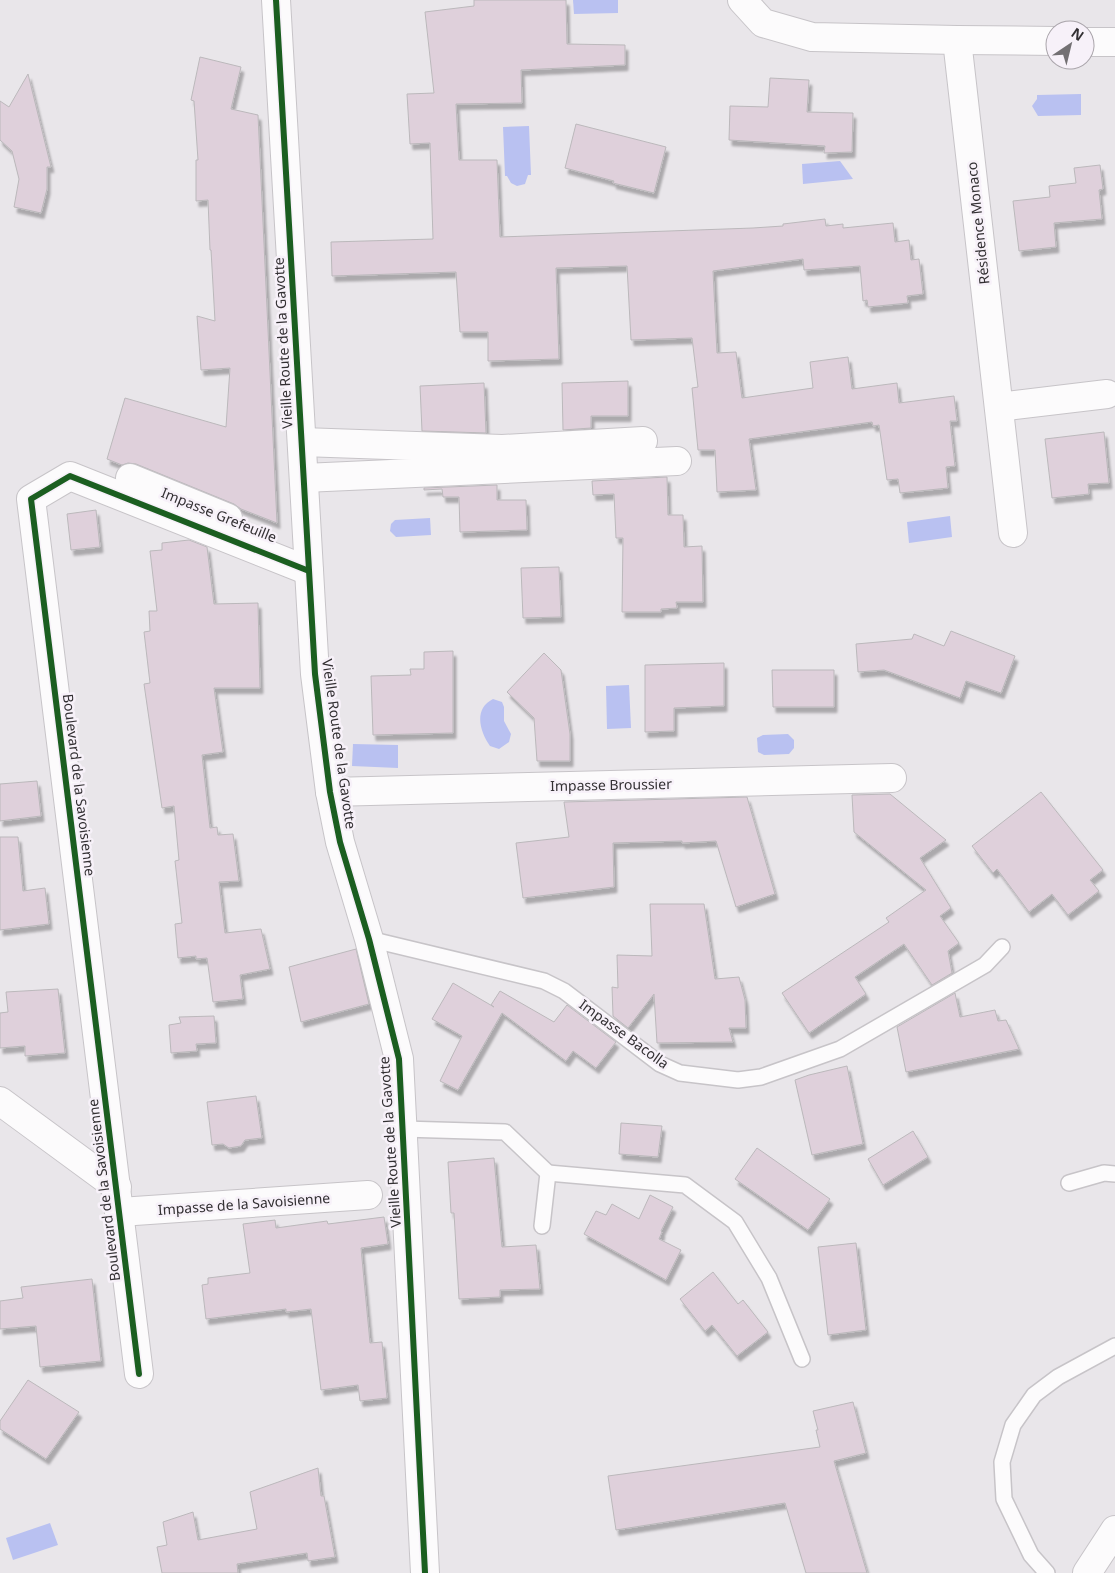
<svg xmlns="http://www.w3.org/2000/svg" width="1115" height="1573" viewBox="0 0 1115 1573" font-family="'Noto Sans',sans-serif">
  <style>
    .water { fill: #b9c1f1 }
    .building { fill: #dfd0db; stroke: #bbb8bb; filter: url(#shadow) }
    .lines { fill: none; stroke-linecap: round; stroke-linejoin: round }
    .lane-casing { stroke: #c7c4c8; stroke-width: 18 }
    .street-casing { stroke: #c7c4c8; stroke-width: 30 }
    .secondary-casing { stroke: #c7c4c8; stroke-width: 30 }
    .lane { stroke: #fcfbfc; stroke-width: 15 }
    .street { stroke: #fcfbfc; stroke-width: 28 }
    .secondary { stroke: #fcfbfc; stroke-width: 28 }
    .cycleway-casing { stroke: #f7f1f9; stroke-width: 9 }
    .cycleway { stroke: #1b5e20; stroke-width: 6 }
    .labels { text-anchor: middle; stroke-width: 5; stroke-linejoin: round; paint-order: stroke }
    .street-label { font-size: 14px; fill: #333033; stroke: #f7f1f9 }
  </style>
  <defs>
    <filter id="shadow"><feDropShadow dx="3" dy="5.5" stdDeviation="1" flood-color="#0004"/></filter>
  </defs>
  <rect width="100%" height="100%" fill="#e9e6ea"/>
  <!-- water -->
  <g class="water">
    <path d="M573,0H618V13L574,14Z"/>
    <path d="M1081,94V115L1038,116L1032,106L1037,99V95Z"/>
    <path d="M529,126L531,175H528L525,184L517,186L511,183L507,176H505L503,127Z"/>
    <path d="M840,161L853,179L803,184L802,164Z"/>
    <path d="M950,516L952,537L909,543L907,522Z"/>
    <path d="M430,518L431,535L396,537L390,531L391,524L395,520Z"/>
    <path d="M629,685L631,728L607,729L606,686Z"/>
    <path d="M493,699L502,702L504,707V721L511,734L509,742L499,749L490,746C480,732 473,709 493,699Z"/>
    <path d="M788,734L794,740V748L789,754L764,755L758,752L757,738L763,735Z"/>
    <path d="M353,744L398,745V768L352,766Z"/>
    <path d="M50,1523L58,1545L13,1560L6,1538Z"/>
  </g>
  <!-- building -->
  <g class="building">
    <path d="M474,0H566L567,44L625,45V65L521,70L522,103L456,104L459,160H497L500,237L753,228L783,226V224L825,219L826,226L843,224V228L893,223L895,242L909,240L911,260L919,259L923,294L907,296L908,303L868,307L867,300L863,301L860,266L804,270L803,259L713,271L717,353L736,352L742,398L813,388L810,362L848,357L852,389L897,383L899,403L954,396L957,421H950L955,466L946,467L948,488L900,493L898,479L887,480L879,425L873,426L872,422L749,439L756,490L717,492L715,450H698L692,388L698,387L692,338L631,340L627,266L556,268L559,359L488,361V332H460L456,272L332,276L331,242L433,239L430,143L410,144L407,94L434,93L425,12L474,6Z"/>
    <path d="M200,57L241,67L231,109L258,115L277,523L241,509L234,504L136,464L128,463L122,465L107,459L125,398L226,427L230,368L201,370L197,316L215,321L211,250H210L208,200L196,201V160H198L194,101L191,100Z"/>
    <path d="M28,74L51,167H47V189L41,213L14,207L19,179L12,151L0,140V101L9,107Z"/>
    <path d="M770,78L809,80L807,112L853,113L852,152L824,153L825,146L729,140L730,106L768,107Z"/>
    <path d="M576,124L666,147L654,193L613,183L614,181L565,168Z"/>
    <path d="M1100,165L1103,189L1099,190L1102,219L1054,223L1056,247L1019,251L1013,201L1050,197L1049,186L1076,183L1074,168Z"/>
    <path d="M628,381V416H591V428L563,430L562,383Z"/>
    <path d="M484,383L486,433L422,431L420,386Z"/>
    <path d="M1104,432L1109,483L1088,484L1089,494L1052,498L1045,439Z"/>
    <path d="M667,477L668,515H683L684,547L702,546L703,602H676L677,608L661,609V612H622L623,538H616L614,494L593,495L592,481Z"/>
    <path d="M497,485V500H526L527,530L460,532L459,497H443L442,489L424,490V488Z"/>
    <path d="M96,510L100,547L71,550L67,514Z"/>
    <path d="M189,540L207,547L214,604L258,603L260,688H214L223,752L202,755L210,828L217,827L218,835L233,834L239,881L219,882L225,933L261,929L270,969L240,975L243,999L213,1002L207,958L196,959V956L178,958L175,924L182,923L175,861L179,860L174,806L162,808L144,684L150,683L144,632L150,631L149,611H157L150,551L162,550V543Z"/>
    <path d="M559,567L561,617L523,618L521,568Z"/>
    <path d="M951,631L1015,656L1001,693L966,681L960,698L884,670L858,672L856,644L912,639L914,634L944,646Z"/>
    <path d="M453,651V733L373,735L371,676L411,675L410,669H424V652Z"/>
    <path d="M544,653L561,670L570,734V761H537L534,718L507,692Z"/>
    <path d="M724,663V706L674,708V731L645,732V665Z"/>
    <path d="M772,670H834V707H773Z"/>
    <path d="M37,781L41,816L0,821V784Z"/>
    <path d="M1041,792L1103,870L1090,880L1099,891L1068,915L1052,894L1029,912L997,869L993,873L972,846Z"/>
    <path d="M890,794L946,840L920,858L951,908L940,916L959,943L948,951L952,973L932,985L904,944L855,977L866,994L809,1033L782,993L889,922L886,918L926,890L854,832L852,795Z"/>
    <path d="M747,797L775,894L736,907L716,841L682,843V841L613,843L614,887L523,898L516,843L569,837L564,802Z"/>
    <path d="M0,837H18L23,891L45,888L49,924L0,930Z"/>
    <path d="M650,904H704L715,979L739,977L745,1000L746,1028H729L733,1042L657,1043L654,994L628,1028L613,1016L612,987L618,988L617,955L652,956Z"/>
    <path d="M356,949L369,1004L301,1022L289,967Z"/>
    <path d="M453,983L494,1007L491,1005L500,991L554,1022L567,1005L616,1042L596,1068L573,1051L566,1061L502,1013L458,1090L440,1081L462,1036L432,1019Z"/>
    <path d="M58,989L65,1053L25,1056V1046L0,1048V1013L8,1012L6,992Z"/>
    <path d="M955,993L960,1017L995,1010L998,1021L1006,1020L1019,1049L906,1072L897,1027Z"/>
    <path d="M214,1016L216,1043L196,1044L197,1051L171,1053L169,1025L181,1023L179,1017Z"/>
    <path d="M847,1066L863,1144L812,1155L795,1080L809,1075Z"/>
    <path d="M256,1096L262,1138L245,1140L241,1146L229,1148L223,1144L212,1145L207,1102Z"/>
    <path d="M621,1123L662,1126L658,1157L619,1154Z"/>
    <path d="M913,1131L928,1157L883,1185L868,1159Z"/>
    <path d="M757,1148L830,1199L808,1230L735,1179Z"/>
    <path d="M494,1158L502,1247L536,1245L540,1289L500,1290V1297L459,1299L454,1213H451L448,1162Z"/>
    <path d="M650,1195L673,1207L661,1231L662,1232L659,1239L681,1250L666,1280L584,1234L596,1211L606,1215L612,1204L639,1219Z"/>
    <path d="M384,1217L388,1244L361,1248L370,1343L382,1342L387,1398L360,1401L358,1385L321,1390L311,1309L286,1312V1309L206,1319L202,1285L208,1284V1278L250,1273L243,1224L275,1220L276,1228L327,1221L328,1224Z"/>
    <path d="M856,1243L866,1330L828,1335L818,1247Z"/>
    <path d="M713,1272L738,1304L743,1300L768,1332L737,1356L712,1325L705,1331L680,1299Z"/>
    <path d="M92,1279L101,1361L40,1367L36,1326L0,1329V1301L23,1298L21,1287Z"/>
    <path d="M28,1380L79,1412L46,1459L0,1429V1421Z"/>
    <path d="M853,1402L866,1453L834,1461L867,1573H806L785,1503L616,1530L608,1476L820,1447L816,1430H818L813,1411Z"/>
    <path d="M318,1468L321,1496H324L335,1557L308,1561L307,1553L237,1564L238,1573H162L157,1547L167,1545L163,1522L193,1512L198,1540L257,1529L250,1492Z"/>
  </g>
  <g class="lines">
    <defs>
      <g id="lane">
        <path d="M369,939L544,981L564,991L660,1064L680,1073L738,1080L761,1077L840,1049L985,965L1002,947"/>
        <path d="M403,1129L505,1132L548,1173L542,1226"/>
        <path d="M548,1173L685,1185L735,1222L769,1278L802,1359"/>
        <path d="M1069,1183L1104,1173L1115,1174"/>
        <path d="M1047,1573L1031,1555L1004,1499L1002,1462L1013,1425L1034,1395L1058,1377L1115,1346"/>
      </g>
      <g id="street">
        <path d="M276,0L315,674L330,792L340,842L369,939L399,1059L425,1573"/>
        <path d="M742,0L763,23L812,37L957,40L1013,533"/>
        <path d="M957,40L1055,41"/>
        <path d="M1085,42H1115"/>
        <path d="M999,407L1107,394"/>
        <path d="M302,442L502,449L643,441"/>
        <path d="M130,478L228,518"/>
        <path d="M304,478L677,461"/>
        <path d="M330,792L892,778"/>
        <path d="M0,1101L117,1187"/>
        <path d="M120,1212L368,1195"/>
        <path d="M139,1374L31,499L70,476L309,571"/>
      </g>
      <path id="secondary" d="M1087,1573L1115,1530"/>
    </defs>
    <!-- lane casing -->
    <use href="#lane" class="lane-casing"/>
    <!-- street casing -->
    <use href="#street" class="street-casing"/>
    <!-- secondary casing -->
    <use href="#secondary" class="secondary-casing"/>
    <!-- lane -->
    <use href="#lane" class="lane"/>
    <!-- street -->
    <use href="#street" class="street"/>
    <!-- secondary -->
    <use href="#secondary" class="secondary"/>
    <defs>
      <g id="cycleway">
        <path d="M276,0L315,674L330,792L340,842L369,939L399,1059L425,1573"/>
        <path d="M139,1374L31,499L70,476L309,571"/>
      </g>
    </defs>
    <!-- cycleway casing -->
    <use href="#cycleway" class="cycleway-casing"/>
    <!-- cycleway -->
    <use href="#cycleway" class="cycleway"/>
  </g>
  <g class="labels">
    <!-- street labels -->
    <g class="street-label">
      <text transform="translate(978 223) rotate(-96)" y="5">Résidence Monaco</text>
      <text transform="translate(283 343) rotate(-93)" y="5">Vieille Route de la Gavotte</text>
      <text transform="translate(219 515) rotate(22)" y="5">Impasse Grefeuille</text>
      <text transform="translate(339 744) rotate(82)" y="5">Vieille Route de la Gavotte</text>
      <text transform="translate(79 785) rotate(83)" y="5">Boulevard de la Savoisienne</text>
      <text transform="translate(611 785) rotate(-1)" y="5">Impasse Broussier</text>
      <text transform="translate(624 1034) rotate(36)" y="5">Impasse Bacolla</text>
      <text transform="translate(390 1142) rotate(-94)" y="5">Vieille Route de la Gavotte</text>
      <text transform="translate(104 1190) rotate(-97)" y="5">Boulevard de la Savoisienne</text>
      <text transform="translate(244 1204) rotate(-4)" y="5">Impasse de la Savoisienne</text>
    </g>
  </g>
  <!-- north arrow -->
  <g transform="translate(1070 45) rotate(35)"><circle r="24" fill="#f7f1f9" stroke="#a9a4aa"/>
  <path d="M0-4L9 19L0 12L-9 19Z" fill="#737073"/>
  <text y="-8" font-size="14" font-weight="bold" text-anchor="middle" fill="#333033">N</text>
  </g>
</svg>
